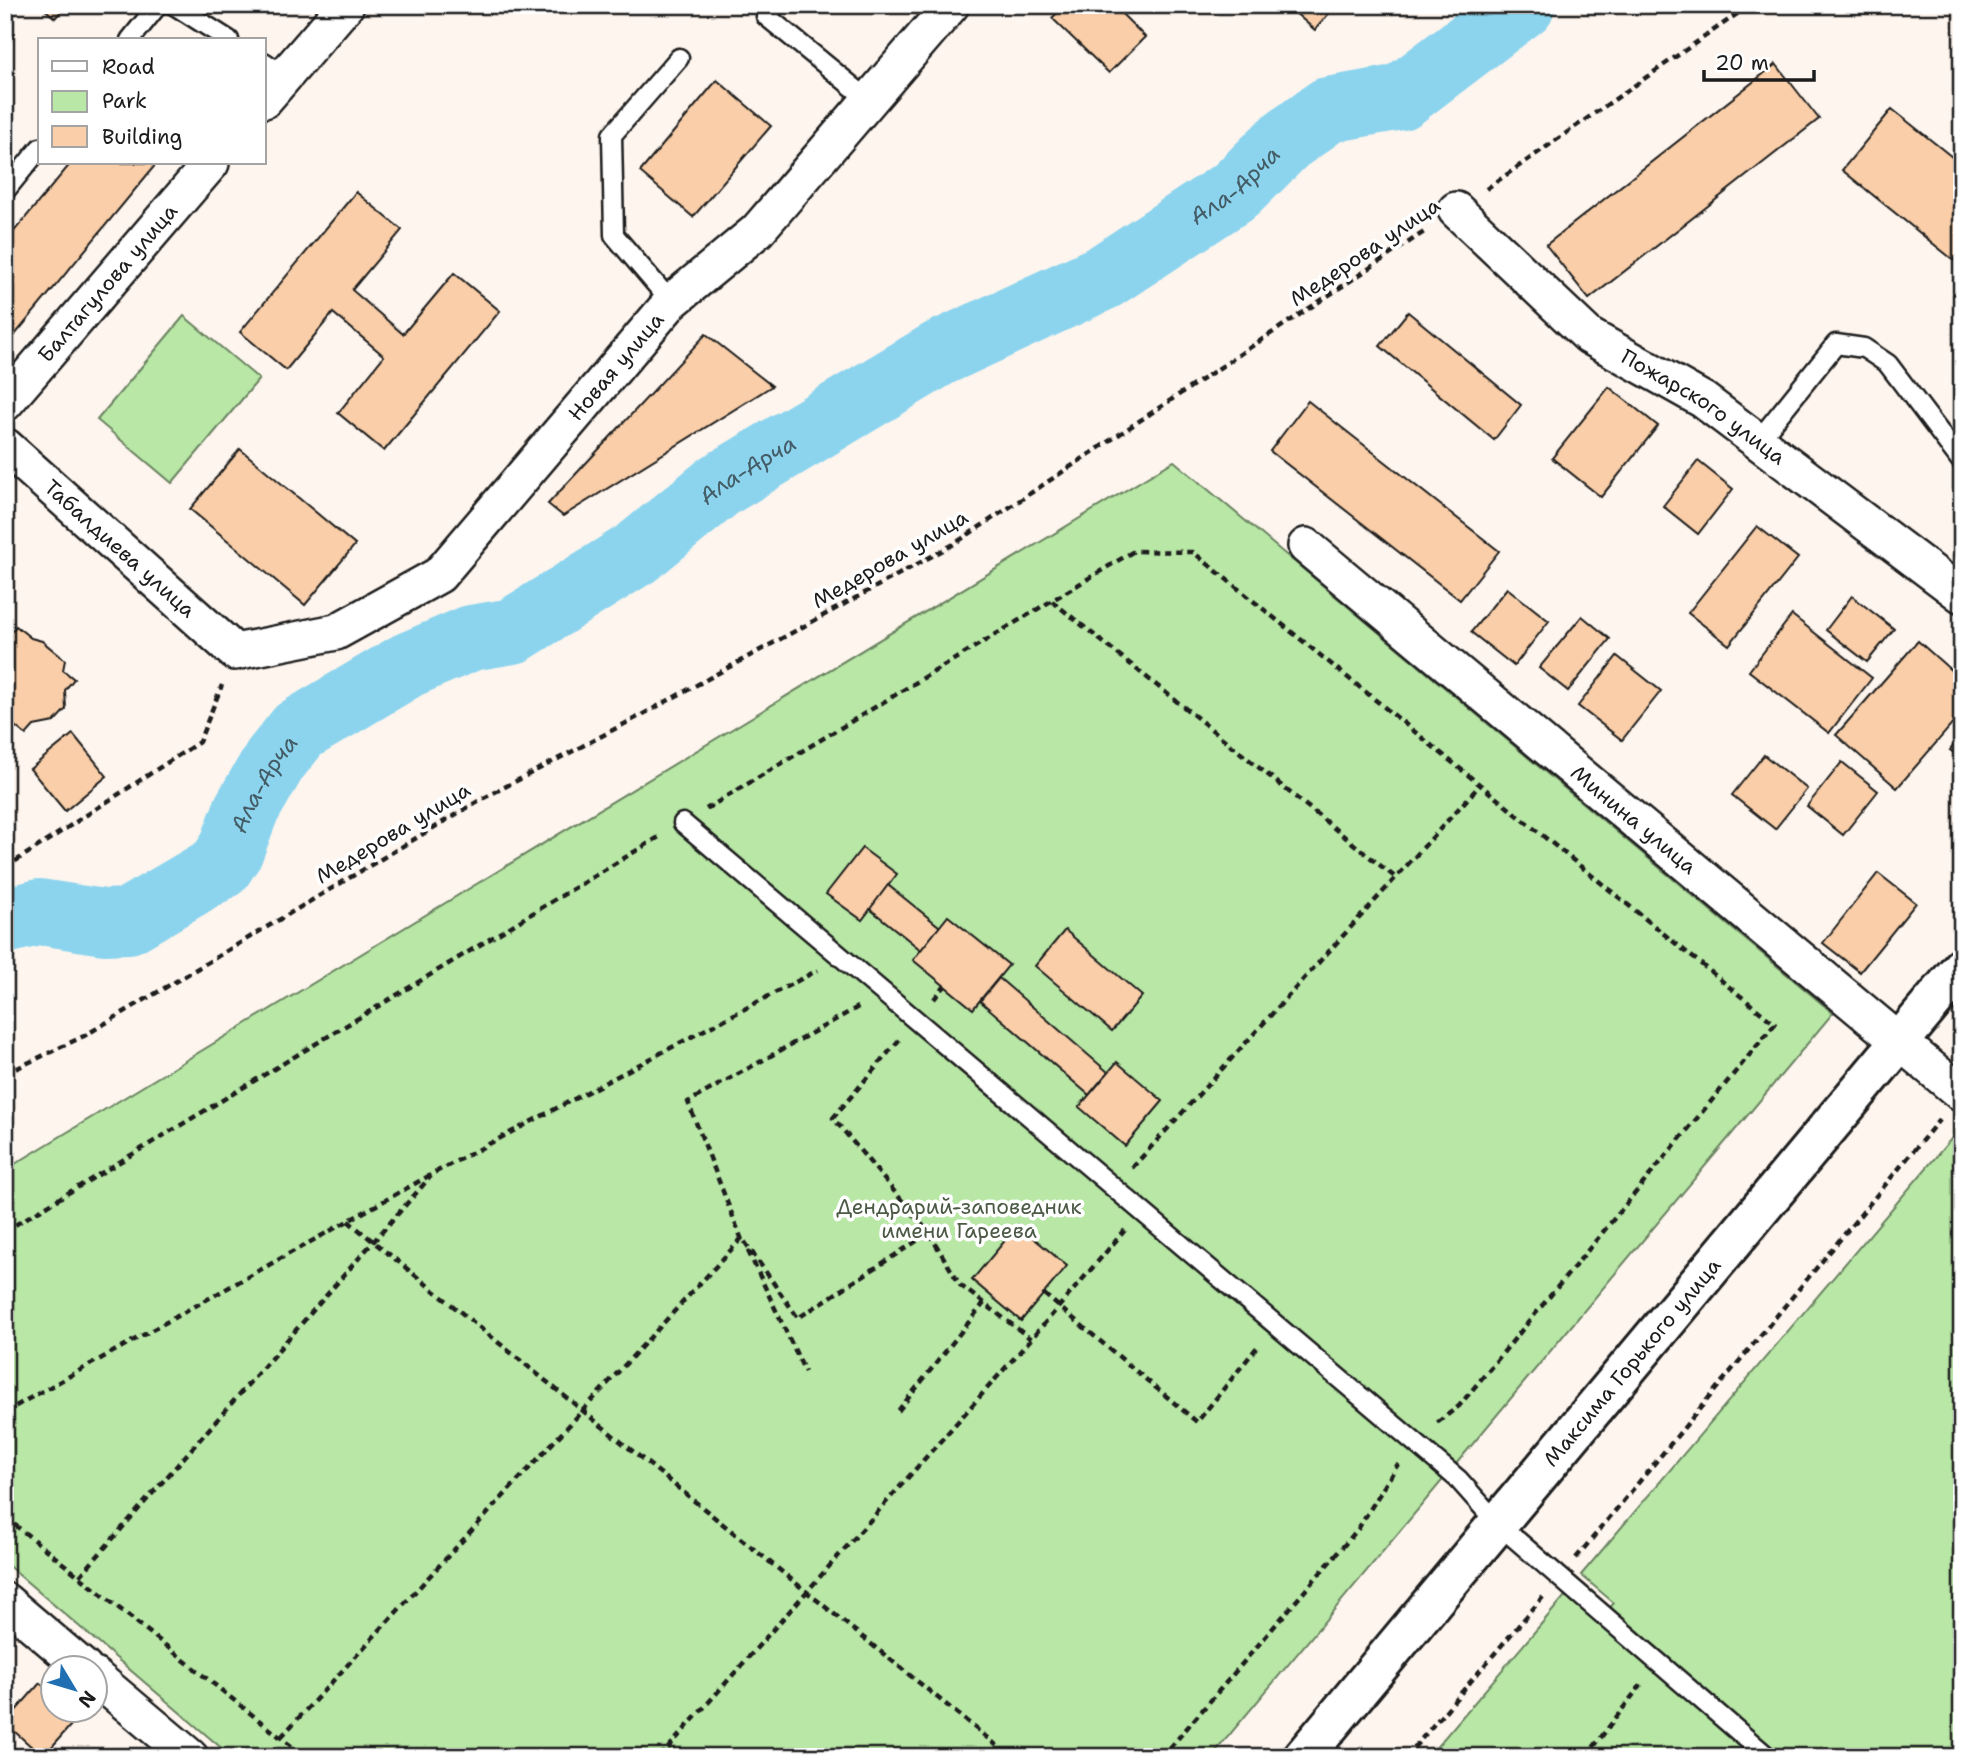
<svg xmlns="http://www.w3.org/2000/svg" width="1967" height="1762" viewBox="0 0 1967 1762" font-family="'Shantell Sans',sans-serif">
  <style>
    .green { fill: #b8e7a6; stroke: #6a8261; stroke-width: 2 }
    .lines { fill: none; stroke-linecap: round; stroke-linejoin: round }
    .river { stroke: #8cd4ee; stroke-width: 66 }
    .building { fill: #f9cea8; stroke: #1c1c1c; stroke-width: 2 }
    .lane-casing { stroke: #1c1c1c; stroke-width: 23 }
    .street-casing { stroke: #1c1c1c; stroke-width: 40 }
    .primary-casing { stroke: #1c1c1c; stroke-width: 44 }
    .path { stroke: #1c1c1c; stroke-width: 4.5; stroke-dasharray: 7 5; stroke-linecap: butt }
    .lane { stroke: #fff; stroke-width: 18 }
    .street { stroke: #fff; stroke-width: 35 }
    .primary { stroke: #fff; stroke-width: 38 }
    .labels { text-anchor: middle; stroke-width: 7; stroke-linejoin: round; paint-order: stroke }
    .street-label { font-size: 21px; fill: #1c1c1c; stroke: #fff }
    .park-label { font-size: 21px; fill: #4b5945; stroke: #fff }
    .water-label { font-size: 23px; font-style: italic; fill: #435c66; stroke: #fff }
  </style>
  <rect width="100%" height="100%" fill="#fef5ee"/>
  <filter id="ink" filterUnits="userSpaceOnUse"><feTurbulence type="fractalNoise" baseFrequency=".0143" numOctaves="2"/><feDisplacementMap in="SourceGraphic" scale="14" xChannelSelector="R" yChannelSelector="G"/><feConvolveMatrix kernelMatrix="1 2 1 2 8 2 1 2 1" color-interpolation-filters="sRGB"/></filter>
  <g filter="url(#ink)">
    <!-- green -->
    <g class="green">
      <path d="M184,316L259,379L172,483L97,420Z"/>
      <path d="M1174,461L1833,1013L1211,1757H232L5,1563V1170Z"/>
      <path d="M1962,1126V1757H1428L1565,1596L1597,1622L1614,1603L1581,1575Z"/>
    </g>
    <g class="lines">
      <!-- river -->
      <path class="river" id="s1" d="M5,921L40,912L104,922L128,921L220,867L231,850L246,810L275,760L299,730L408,665L471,638L513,631L637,553L720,485L940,353L1104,277L1236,190L1285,141L1328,110L1401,97L1522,5"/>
    </g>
    <!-- building -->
    <g class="building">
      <path d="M40,5H67L55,18Z"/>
      <path d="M1065,5H1113L1145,37L1109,73L1052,18Z"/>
      <path d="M1286,5H1336L1315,30Z"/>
      <path d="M1776,64L1819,119L1589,299L1546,245Z"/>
      <path d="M717,80L771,126L693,217L640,172Z"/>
      <path d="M1892,109L1962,165V267L1842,170Z"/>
      <path d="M71,163H157L5,347V242Z"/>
      <path d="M356,192L402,230L352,290L403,334L454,273L500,311L384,451L338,413L384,356L333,313L286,370L240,332Z"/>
      <path d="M1408,312L1521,405L1494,440L1380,346Z"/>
      <path d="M706,334L772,386L563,516L548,504Z"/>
      <path d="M1609,387L1658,426L1601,497L1552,458Z"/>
      <path d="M1308,401L1499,551L1460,600L1270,451Z"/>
      <path d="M240,449L355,545L305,605L190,509Z"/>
      <path d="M1698,461L1733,489L1698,534L1663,506Z"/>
      <path d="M1757,526L1798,558L1729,645L1688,613Z"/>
      <path d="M1507,588L1549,621L1514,666L1471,632Z"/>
      <path d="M1852,596L1894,629L1867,662L1826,630Z"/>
      <path d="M1792,615L1872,678L1829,733L1749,671Z"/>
      <path d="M1582,616L1610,639L1568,691L1539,668Z"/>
      <path d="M16,626L31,638L42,641L65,660L63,670L74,679L65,690L66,709L54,722L34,726L26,735L12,724L5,725V639Z"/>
      <path d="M1918,641L1962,680V713L1897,788L1836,735Z"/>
      <path d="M1617,656L1661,691L1622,740L1578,706Z"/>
      <path d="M73,734L107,776L65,811L30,769Z"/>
      <path d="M1962,735V759L1950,750Z"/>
      <path d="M1764,755L1807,789L1775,829L1732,795Z"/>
      <path d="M1842,762L1878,791L1843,835L1807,806Z"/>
      <path d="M862,848L897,874L862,920L826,894Z"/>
      <path d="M1878,873L1916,903L1860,972L1823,943Z"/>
      <path d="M888,885L940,927L921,950L870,909Z"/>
      <path d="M948,916L1009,965L973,1009L913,960Z"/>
      <path d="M1065,930L1142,996L1112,1031L1035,966Z"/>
      <path d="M999,978L1108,1072L1089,1095L980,1001Z"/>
      <path d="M1117,1062L1163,1101L1125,1146L1079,1107Z"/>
      <path d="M1018,1225L1067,1266L1021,1321L972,1280Z"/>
      <path d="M40,1683L52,1694V1710H70L78,1717L43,1757L5,1723Z"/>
    </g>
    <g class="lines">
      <defs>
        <g id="lane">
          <path d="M174,5L229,40"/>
          <path d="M775,5L766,16L870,101"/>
          <path d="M130,40L158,5"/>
          <path d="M264,62L285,76"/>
          <path d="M5,191L40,148"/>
          <path d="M671,302L614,235L612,135L679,58"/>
          <path d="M1758,441L1836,344L1864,348L1888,364L1962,462"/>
          <path d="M683,823L1458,1479L1498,1524L1768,1757"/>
        </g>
        <g id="street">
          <path d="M264,100L346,5"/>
          <path id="s2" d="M1456,210L1589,336L1703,400L1962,595"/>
          <path id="s3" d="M5,403L211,163"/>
          <path id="s4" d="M5,446L235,652L336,632L439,575L671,302L757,231L951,5"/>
          <path id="s5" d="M1306,546L1962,1094"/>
          <path d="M5,1601L84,1668"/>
          <path d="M94,1676L190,1757"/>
        </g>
        <g id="primary">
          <path id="s6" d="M1303,1757L1962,967"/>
        </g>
      </defs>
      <!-- lane casing -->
      <use href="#lane" class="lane-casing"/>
      <!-- street casing -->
      <use href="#street" class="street-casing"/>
      <!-- primary casing -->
      <use href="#primary" class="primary-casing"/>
      <!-- path -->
      <g class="path">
        <path d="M1486,189L1750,5"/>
        <path d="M1052,601L1396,878"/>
        <path d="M706,809L1134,551L1193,552L1775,1024L1459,1406L1434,1425"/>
        <path d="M5,868L199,742L222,685"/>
        <path d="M934,999L945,986"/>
        <path d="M899,1040L833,1118L929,1233L960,1285L1031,1339"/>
        <path d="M5,1074L84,1036L480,800L649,711L954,544L1427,230"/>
        <path d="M1132,1168L1480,785"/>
        <path d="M348,1221L1011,1757"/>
        <path d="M5,1231L659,837"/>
        <path d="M742,1240L688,1102L860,1006"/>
        <path d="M748,1251L805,1372"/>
        <path d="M1044,1294L1197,1422L1258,1346"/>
        <path d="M898,1411L984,1303"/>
        <path d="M5,1412L434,1173L818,970"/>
        <path d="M5,1517L305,1757"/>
        <path d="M1576,1558L1939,1120"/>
        <path d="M80,1576L431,1176"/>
        <path d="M281,1737L742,1238L798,1318L929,1233"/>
        <path d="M660,1757L1031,1339L1125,1230"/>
        <path d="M1162,1757L1358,1529L1398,1464"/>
        <path d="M1406,1757L1543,1597"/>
        <path d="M1586,1757L1643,1682"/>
      </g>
      <!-- lane -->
      <use href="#lane" class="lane"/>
      <!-- street -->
      <use href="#street" class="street"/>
      <!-- primary -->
      <use href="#primary" class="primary"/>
    </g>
  </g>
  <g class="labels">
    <!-- street labels -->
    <g class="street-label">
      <text transform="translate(1365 252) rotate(-34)" y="7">Медерова улица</text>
      <text dy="7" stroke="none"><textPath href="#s3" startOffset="158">Балтагулова улица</textPath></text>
      <text dy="7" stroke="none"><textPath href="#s4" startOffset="803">Новая улица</textPath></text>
      <text dy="7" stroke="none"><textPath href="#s2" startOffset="318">Пожарского улица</textPath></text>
      <text dy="7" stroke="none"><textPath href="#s4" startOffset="154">Табалдиева улица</textPath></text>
      <text transform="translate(890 559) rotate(-30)" y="7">Медерова улица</text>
      <text dy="7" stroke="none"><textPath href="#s5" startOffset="427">Минина улица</textPath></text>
      <text transform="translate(393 833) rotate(-31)" y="7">Медерова улица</text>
      <text dy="7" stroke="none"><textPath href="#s6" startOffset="514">Максима Горького улица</textPath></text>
    </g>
    <!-- park labels -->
    <g class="park-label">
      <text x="959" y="1214">Дендрарий-заповедник<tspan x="959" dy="24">имени Гареева</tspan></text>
    </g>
    <!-- water labels -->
    <g class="water-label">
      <text dy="8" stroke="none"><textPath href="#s1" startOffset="1480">Ала-Арча</textPath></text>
      <text dy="8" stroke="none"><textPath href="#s1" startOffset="914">Ала-Арча</textPath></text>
      <text dy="8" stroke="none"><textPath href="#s1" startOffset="326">Ала-Арча</textPath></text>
    </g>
  </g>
  <!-- margin -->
  <rect width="1967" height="1762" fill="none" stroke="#fff" stroke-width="28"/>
  <rect x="14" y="14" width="1939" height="1734" fill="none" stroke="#1c1c1c" stroke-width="2.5" filter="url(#ink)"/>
  <!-- legend -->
  <rect x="38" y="38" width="228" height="126" fill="#ffffff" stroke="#a4a4a4" stroke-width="2"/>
  <rect x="52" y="61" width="35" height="10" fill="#ffffff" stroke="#a4a4a4" stroke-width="2"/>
  <text x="102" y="74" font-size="21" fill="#1c1c1c">Road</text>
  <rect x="52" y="91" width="35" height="21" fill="#b8e7a6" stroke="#a4a4a4" stroke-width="2"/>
  <text x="102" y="108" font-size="21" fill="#1c1c1c">Park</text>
  <rect x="52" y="126" width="35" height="21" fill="#f9cea8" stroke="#a4a4a4" stroke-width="2"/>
  <text x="102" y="144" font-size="21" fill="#1c1c1c">Building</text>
  <!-- north arrow -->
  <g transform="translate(74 1689) rotate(128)"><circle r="33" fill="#ffffff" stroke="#a4a4a4" stroke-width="2"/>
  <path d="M0-5L12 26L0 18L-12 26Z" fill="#1f6fb2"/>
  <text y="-10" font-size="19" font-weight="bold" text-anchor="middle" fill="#1c1c1c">N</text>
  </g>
  <!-- scale -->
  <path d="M1704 70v10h110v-10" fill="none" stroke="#1c1c1c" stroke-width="3.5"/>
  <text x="1715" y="70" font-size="21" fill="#1c1c1c" stroke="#ffffff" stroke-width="5" paint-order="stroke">20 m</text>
</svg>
